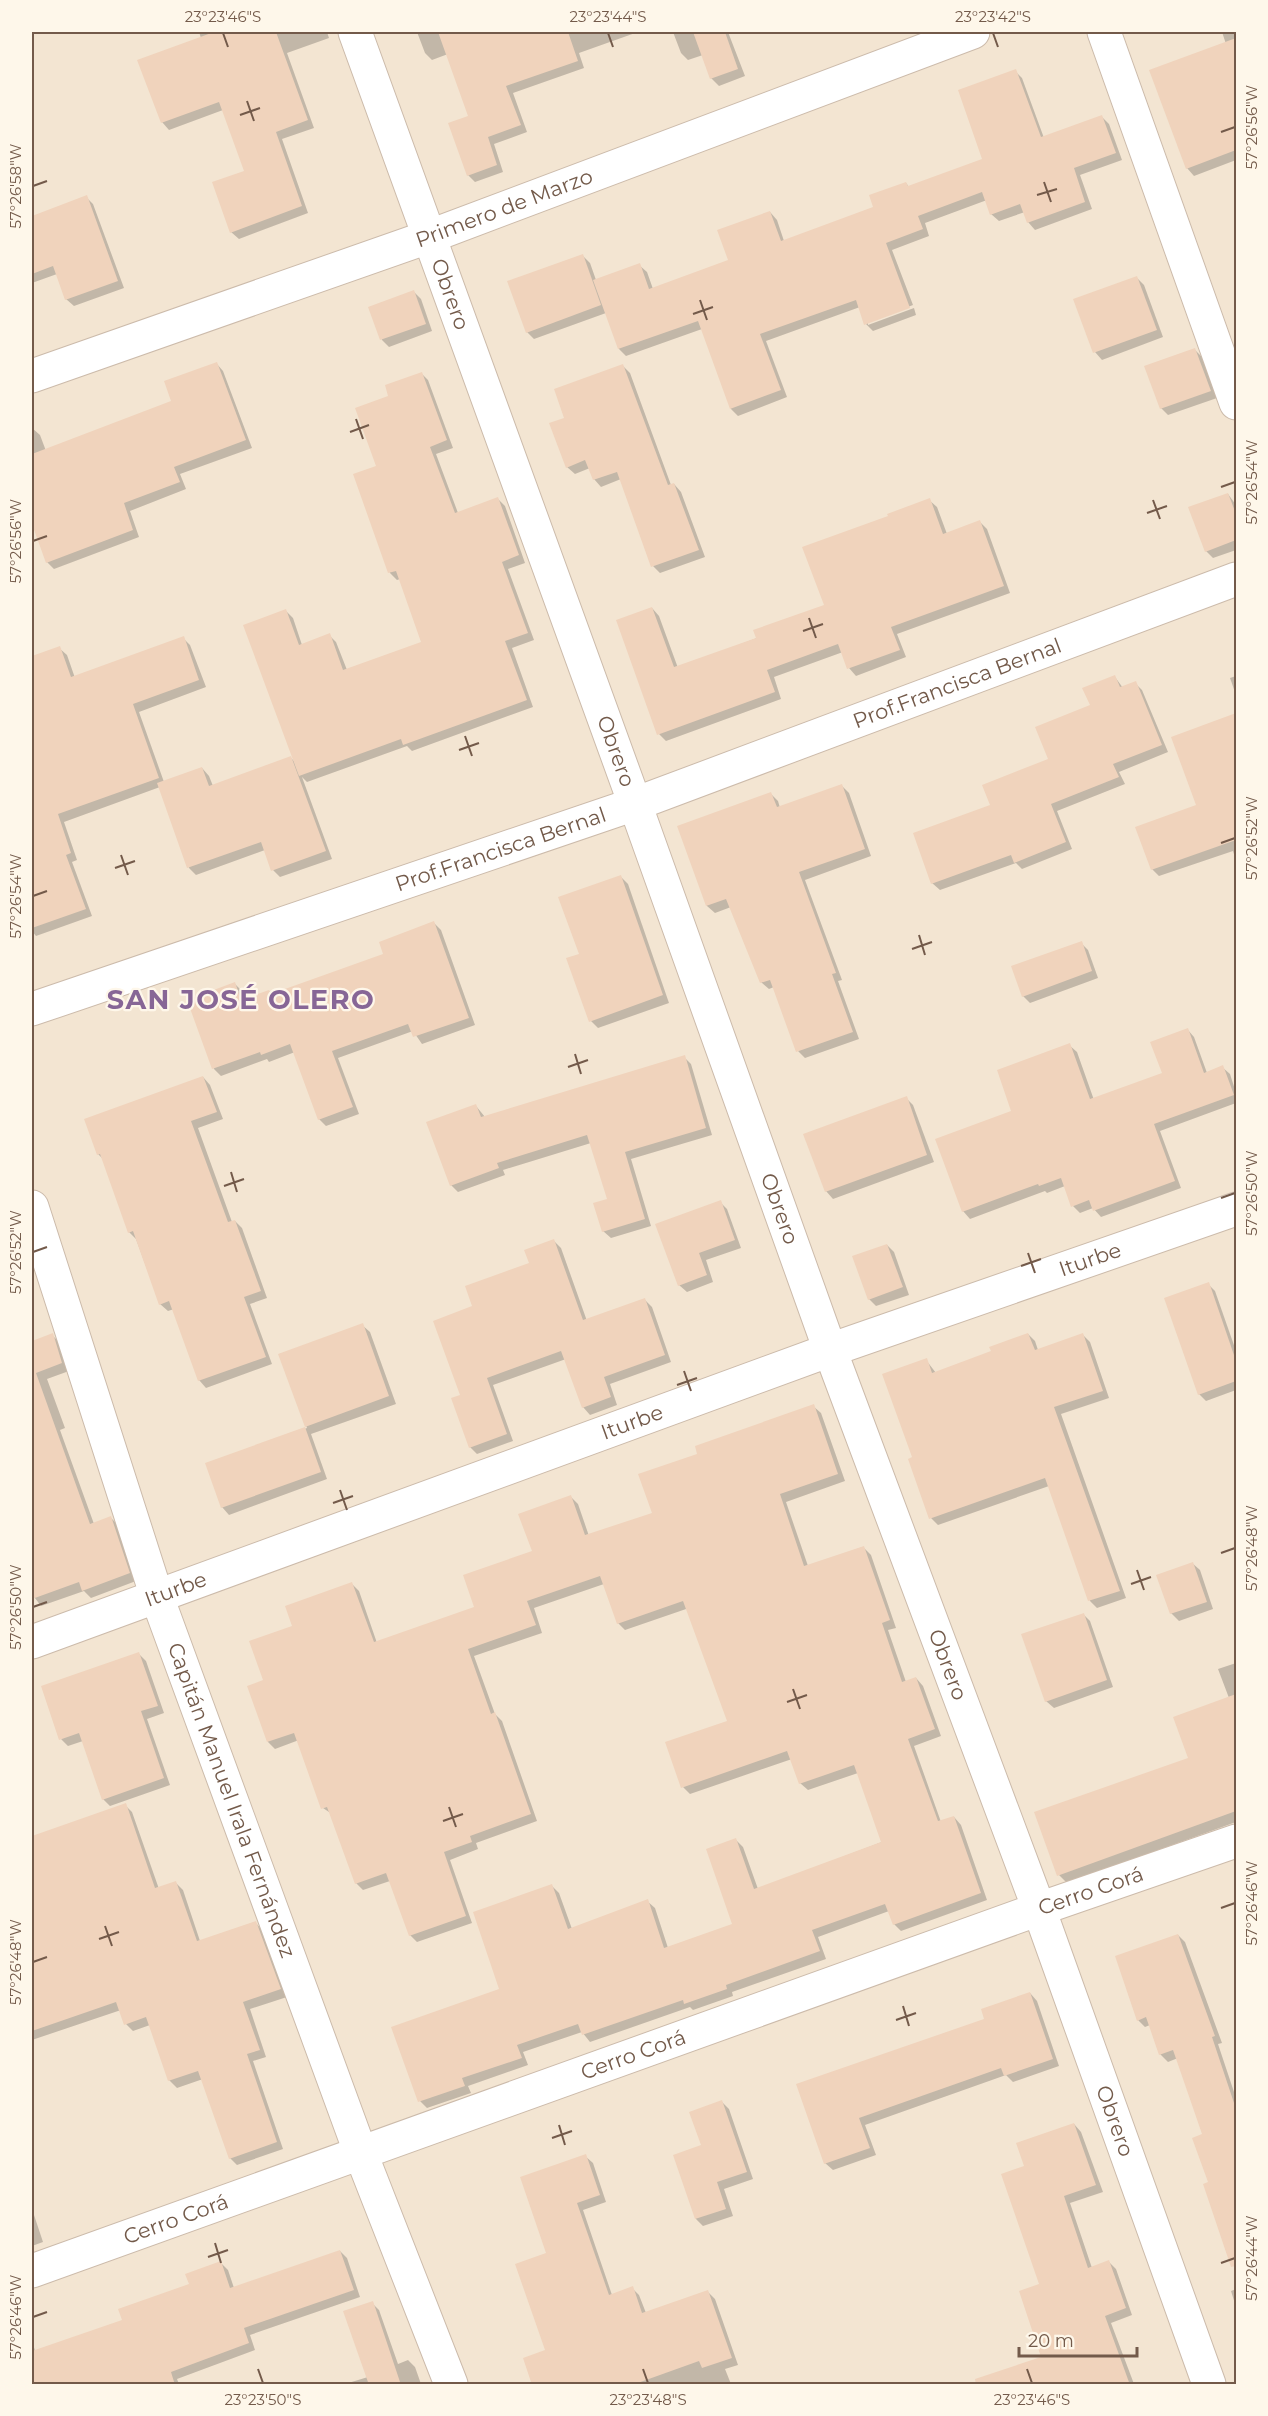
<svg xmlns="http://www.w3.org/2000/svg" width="1268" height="2416" viewBox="0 0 1268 2416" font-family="Montserrat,sans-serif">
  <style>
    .residential { fill: #f3e5d2 }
    .shadow { fill: #0003 }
    .building { fill: #f0d3bc }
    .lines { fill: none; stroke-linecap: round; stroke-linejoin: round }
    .minor-casing { stroke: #ccbbab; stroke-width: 35 }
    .minor { stroke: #fff; stroke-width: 33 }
    .ticks { fill: none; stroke: #735a4a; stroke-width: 2 }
    .labels { text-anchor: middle; stroke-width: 4.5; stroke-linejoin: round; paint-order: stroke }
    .street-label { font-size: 21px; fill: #735a4a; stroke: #fef7ea }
    .district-label { font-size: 27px; font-weight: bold; letter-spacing: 1.5px; fill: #876696; stroke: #fef7ea }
    .neatline { fill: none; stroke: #735a4a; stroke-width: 2 }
    .ticks-label { font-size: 15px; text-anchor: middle; fill: #735a4a }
  </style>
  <rect width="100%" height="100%" fill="#fbf3e4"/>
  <!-- residential -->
  <rect class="residential" x="32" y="32" width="1204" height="2352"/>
  <!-- shadow -->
  <g class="shadow">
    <path d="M199,32H327L329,38L287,53L314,128L282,139L308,213L239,239L231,232L246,172L223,110L169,130L162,122L201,38Z"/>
    <path d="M417,32H498L505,52L560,32H638L579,53L584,68L513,93L527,132L494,144L503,172L475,182L468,175L470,117L448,54L432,60L425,53Z"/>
    <path d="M673,32H728L745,76L719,86L711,78L703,55L688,60L681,53Z"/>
    <path d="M1222,32H1236V160L1194,176L1187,168L1226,44Z"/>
    <path d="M1015,71L1022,78L1044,138L1102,117L1109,124L1122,160L1080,175L1092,209L1035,230L1028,222L1025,212L999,221L991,214L987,200L925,223L929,236L892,250L913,305L868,322V325L914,308L916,315L873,331L866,324L860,307L766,341L787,397L738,416L731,409L702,329L626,356L619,349L606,313L534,339L527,332L583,256L590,263L596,280L639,265L647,272L653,289L730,261L770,212L777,220L784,241L875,207L906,183L909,187L984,160Z"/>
    <path d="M86,197L93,204L124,288L74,306L66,299L57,274L32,283V217Z"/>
    <path d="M1137,278L1144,285L1163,337L1102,360L1095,352Z"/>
    <path d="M414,292L421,299L432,331L389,347L382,340L370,308Z"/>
    <path d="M1195,350L1202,357L1217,398L1168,415L1161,408Z"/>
    <path d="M216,363L223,371L252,448L180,474L186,489L130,511L139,537L54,569L47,562L32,522V428L40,435L46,451L173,402Z"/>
    <path d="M623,366L630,373L671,485L674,484L681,492L705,557L660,573L653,566L621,479L601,487L594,479L590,468L575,474L567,467L566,419Z"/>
    <path d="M421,373L428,380L453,448L436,454L458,513L498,499L505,506L525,563L508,569L534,640L512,648L533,707L412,751L407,746L307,782L302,777L332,859L280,877L273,870L265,850L196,875L189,868L160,787L64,822L77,860L72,862L92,916L36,936L32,931V658L59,648L67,655L75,678L183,638L190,645L206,687L139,712L164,782L202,768L209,776L213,786L291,758L295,762L286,611L293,618L302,645L329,635L336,642L347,670L422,643L400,579L397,580L390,573L355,475L378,467L390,397Z"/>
    <path d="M1228,494L1236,505V550L1213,558L1206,551Z"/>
    <path d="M929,500L937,507L947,534L980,522L987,529L1010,593L897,634L906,657L856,676L849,668L843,652L774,677L781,699L666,741L659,734L652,608L659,616L678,668L757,638L826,606L890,517Z"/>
    <path d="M1236,676V695L1230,678Z"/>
    <path d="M1115,677L1123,688L1135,683L1142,690L1168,752L1119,772L1125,784L1057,811L1072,849L1022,869L1016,863L940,890L932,883L992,806L1050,760Z"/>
    <path d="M1236,715V861L1233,851L1159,876L1152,869L1198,806L1173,738Z"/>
    <path d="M841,785L849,793L871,856L805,880L842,980L838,981L859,1039L805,1058L798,1051L774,987L769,989L761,982L731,907L715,913L707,906L679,827L771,794L778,801L780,808Z"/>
    <path d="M621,877L628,884L669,1003L598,1028L591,1021Z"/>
    <path d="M434,923L441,930L475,1025L422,1044L413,1031L338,1058L359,1114L326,1126L319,1119L295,1052L269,1062L267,1059L221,1076L214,1069L189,1000L235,984L242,991L245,1000L269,991L273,995L385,955Z"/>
    <path d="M1081,943L1088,950L1098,978L1030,1003L1023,996Z"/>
    <path d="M1187,1029L1194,1037L1207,1073L1222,1067L1230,1074L1236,1093V1103L1160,1131L1181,1188L1101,1217L1093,1208L1080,1213L1073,1206L1065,1186L1047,1193L1045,1191L970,1219L963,1211L1013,1112L1069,1045L1077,1052L1094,1100L1163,1074Z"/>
    <path d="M684,1057L691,1064L712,1135L631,1159L651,1226L611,1238L603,1231L609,1200L591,1143L503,1170L505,1175L458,1192L451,1185L476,1106L485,1117Z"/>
    <path d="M203,1077L210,1085L223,1119L198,1128L232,1222L235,1221L242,1228L267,1298L250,1304L272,1364L206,1388L199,1380L174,1309L168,1311L160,1304L136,1239L129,1232L103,1159L98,1154Z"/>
    <path d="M906,1098L913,1105L934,1162L833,1199L826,1191Z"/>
    <path d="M720,1202L727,1209L741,1248L706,1260L713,1282L687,1292L679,1285Z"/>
    <path d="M554,1241L561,1248L587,1321L645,1300L652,1307L671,1362L610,1384L617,1405L590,1415L583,1407L566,1359L493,1385L513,1441L477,1454L470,1447L462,1396L474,1307L531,1264Z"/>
    <path d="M887,1245L894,1252L909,1295L876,1306L869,1299Z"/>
    <path d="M1208,1284L1215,1291L1236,1351V1390L1206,1401L1199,1394Z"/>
    <path d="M362,1325L370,1332L396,1404L311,1434L327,1479L229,1515L222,1507L207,1464L307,1428L280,1354Z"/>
    <path d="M1028,1334L1035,1341L1038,1350L1083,1335L1090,1342L1109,1398L1061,1414L1126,1598L1097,1608L1090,1601L1049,1486L938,1525L931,1518L914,1458L926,1360L936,1373L993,1352Z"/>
    <path d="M52,1335L60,1343L69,1371L47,1379L65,1428L60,1430L94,1524L111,1518L119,1526L136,1581L91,1598L84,1591L41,1606L32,1594V1343Z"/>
    <path d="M813,1406L821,1413L845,1481L786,1502L808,1566L863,1547L871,1555L896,1628L888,1630L906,1682L916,1678L923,1686L941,1736L914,1746L941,1822L954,1817L961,1825L987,1900L901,1931L894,1924L889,1911L818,1937L826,1959L732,1992L733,1996L693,2010L690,2007L590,2042L582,2032L523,2052L528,2065L468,2086L471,2093L427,2108L420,2101L501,1990L552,1886L559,1893L572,1929L647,1901L655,1908L668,1948L734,1925L736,1840L743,1847L758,1889L882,1842L858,1773L808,1790L800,1783L792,1759L690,1794L683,1787L729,1722L689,1608L625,1630L618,1623L604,1584L534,1608L542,1633L474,1656L495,1714L502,1721L537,1821L476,1843L478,1849L450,1860L472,1923L417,1942L410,1935L390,1881L363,1890L356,1883L332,1814L323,1808L299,1740L275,1749L268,1742L264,1681L294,1627L352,1584L359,1591L377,1643L476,1608L534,1552L571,1497L578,1504L589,1536L654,1513L699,1455Z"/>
    <path d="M1192,1563L1200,1570L1213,1609L1179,1621L1171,1613Z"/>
    <path d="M1083,1614L1090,1621L1113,1687L1054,1708L1046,1701Z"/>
    <path d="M139,1654L146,1661L164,1713L147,1719L170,1785L110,1806L103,1799L83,1741L68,1746L61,1739Z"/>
    <path d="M1236,1663V1822L1067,1883L1059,1875L1190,1759L1229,1698L1218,1669Z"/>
    <path d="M125,1805L132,1812L159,1889L176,1883L183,1890L200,1941L255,1922L262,1930L287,1997L250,2009L266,2057L253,2061L283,2149L237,2165L230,2158L203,2079L177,2088L169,2080L150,2025L133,2031L126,2024L121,2010L32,2040V1893L41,1890L32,1863V1837Z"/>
    <path d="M1178,1935L1185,1942L1222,2043L1218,2044L1236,2098V2224L1224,2229L1210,2183L1204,2135L1178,2058L1168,2062L1160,2054L1150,2025L1145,2027L1138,2020Z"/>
    <path d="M1030,1993L1037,2001L1059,2066L1013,2082L1006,2075L865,2125L876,2155L833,2170L825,2163L798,2085L986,2019Z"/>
    <path d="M722,2102L729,2109L753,2179L724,2189L733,2216L703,2226L696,2219L675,2156L702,2146Z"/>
    <path d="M1074,2124L1081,2132L1103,2192L1070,2203L1092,2268L1109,2262L1116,2269L1132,2315L1111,2323L1134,2384H1028L1043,2357L1041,2285L1026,2167Z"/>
    <path d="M585,2156L593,2163L606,2202L583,2210L612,2295L632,2288L639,2295L646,2313L708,2292L715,2299L738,2365L725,2369L731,2384H533L547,2351L548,2254Z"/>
    <path d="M32,2209L43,2242L32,2246Z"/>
    <path d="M340,2251L347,2258L360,2297L250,2335L255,2350L177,2379L179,2384H32V2340L35,2351L124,2321L191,2285L221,2263L228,2270L234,2288Z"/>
    <path d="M1236,2289V2307L1231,2291Z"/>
    <path d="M372,2303L379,2310L398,2364L408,2360L415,2367L421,2384H345L368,2377Z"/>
  </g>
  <!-- building -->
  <g class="building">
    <path d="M214,32H276L308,120L276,132L302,206L230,233L212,182L244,171L219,102L161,123L137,60Z"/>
    <path d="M438,32H568L578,61L506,86L521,125L488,137L497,165L467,176L448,123L468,116Z"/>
    <path d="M693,32H725L738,69L710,79Z"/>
    <path d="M1236,38V150L1186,169L1149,70Z"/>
    <path d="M1016,69L1041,137L1102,115L1116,153L1074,168L1085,202L1027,223L1020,204L990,215L982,192L918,216L923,229L886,243L910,308L864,325L856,300L760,334L781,390L730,409L698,321L618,349L593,280L640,263L649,289L728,260L717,230L770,211L781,241L873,207L869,195L906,182L908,186L982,159L958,90Z"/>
    <path d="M87,195L118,281L65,300L53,266L32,274V216Z"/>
    <path d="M583,254L601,305L526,333L507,281Z"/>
    <path d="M1137,276L1157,330L1093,353L1073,299Z"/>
    <path d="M414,290L426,324L380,340L368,307Z"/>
    <path d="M1195,348L1211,391L1160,409L1144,366Z"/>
    <path d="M217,362L246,440L174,467L180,482L124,503L133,530L46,563L32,524V454L171,401L164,381Z"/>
    <path d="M623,364L668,485L674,483L699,550L651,567L617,472L593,480L585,460L566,468L549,423L564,418L554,389Z"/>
    <path d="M422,372L447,440L430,447L455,513L498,497L519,555L502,562L528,633L505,641L527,700L403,745L401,739L299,776L243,625L286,609L299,645L330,633L343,670L421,642L396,571L388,573L353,474L376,466L355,408L388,396L385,385Z"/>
    <path d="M1228,493L1236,514V540L1205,552L1188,507Z"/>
    <path d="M930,498L943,534L980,520L1004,586L891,627L900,650L847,669L838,644L767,670L775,692L657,735L616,620L652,607L674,667L756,638L753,630L824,605L802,547L888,516L887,514Z"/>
    <path d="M184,636L199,680L133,704L159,778L58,814L71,853L66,855L86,909L32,928V656L60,646L71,677Z"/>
    <path d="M1115,675L1120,687L1136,681L1162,745L1113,764L1119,777L1051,804L1066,842L1014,863L1011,855L931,884L913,833L990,805L982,785L1048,759L1035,727L1090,705L1082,688Z"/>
    <path d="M1236,713V840L1151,870L1135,827L1196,805L1171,737Z"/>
    <path d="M291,756L326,851L271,871L261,842L187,868L157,783L202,767L209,786Z"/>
    <path d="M842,784L865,849L799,872L836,973L832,974L853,1032L796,1052L770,980L760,983L726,899L706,906L677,826L771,792L777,807Z"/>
    <path d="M621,875L663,995L589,1022L566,958L579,954L558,897Z"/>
    <path d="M434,921L469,1018L413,1037L408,1024L332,1051L353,1107L318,1120L290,1044L261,1055L260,1052L212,1069L187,1000L235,982L241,1000L269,990L271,994L383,954L379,942Z"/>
    <path d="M1082,941L1092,971L1022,997L1011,966Z"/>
    <path d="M1188,1028L1204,1073L1223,1065L1234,1095L1154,1124L1175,1181L1093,1211L1089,1200L1071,1207L1061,1178L1039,1186L1038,1184L962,1212L935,1139L1011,1111L997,1070L1070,1043L1090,1099L1162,1073L1150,1042Z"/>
    <path d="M685,1055L706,1128L625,1152L645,1219L602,1232L593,1203L607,1199L587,1135L497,1163L499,1168L450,1186L426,1122L476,1104L481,1117Z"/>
    <path d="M203,1076L217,1112L191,1121L228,1222L235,1220L261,1291L244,1297L266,1357L198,1381L169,1301L159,1305L133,1231L128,1233L100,1154L97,1155L84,1119Z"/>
    <path d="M907,1096L927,1155L825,1192L803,1134Z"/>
    <path d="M721,1200L735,1240L699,1253L707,1275L678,1286L655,1224Z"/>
    <path d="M554,1239L583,1320L645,1298L665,1355L604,1377L611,1397L582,1408L561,1351L487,1378L507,1434L469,1448L451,1398L460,1395L433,1321L472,1306L465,1286L529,1263L524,1250Z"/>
    <path d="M887,1244L903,1287L868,1300L852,1256Z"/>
    <path d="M1209,1282L1236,1361V1381L1198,1395L1164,1298Z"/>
    <path d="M363,1323L389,1396L305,1427L278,1354Z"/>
    <path d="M53,1333L62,1363L36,1373L90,1524L111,1516L130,1573L82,1591L79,1582L32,1599V1341Z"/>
    <path d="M1028,1333L1035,1350L1083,1333L1103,1391L1054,1407L1120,1591L1088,1601L1045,1478L929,1519L908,1459L912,1457L882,1374L927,1358L932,1373L991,1351L989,1347Z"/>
    <path d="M814,1404L838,1474L780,1494L804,1566L864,1546L890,1620L882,1623L902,1682L916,1677L935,1729L908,1739L938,1821L954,1816L981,1893L893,1925L885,1904L812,1930L820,1951L726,1985L727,1989L684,2004L683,2000L582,2035L578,2024L517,2045L522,2058L462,2078L465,2086L418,2102L391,2027L499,1989L473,1912L552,1884L568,1929L648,1899L664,1948L732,1924L706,1849L736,1838L754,1889L881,1842L854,1765L799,1784L787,1751L681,1788L665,1742L727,1721L683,1601L617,1624L600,1576L527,1601L536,1625L468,1649L491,1714L495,1712L531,1814L470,1836L472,1842L444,1852L466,1916L409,1936L386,1873L355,1884L327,1807L321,1809L294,1733L267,1742L247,1686L263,1680L249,1641L292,1626L285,1606L352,1582L374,1642L474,1607L463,1575L532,1551L518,1514L571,1495L585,1535L652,1513L638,1474L697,1454L695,1446Z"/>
    <path d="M305,1427L321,1472L221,1508L205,1463Z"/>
    <path d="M1193,1562L1207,1602L1170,1614L1156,1575Z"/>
    <path d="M1084,1613L1107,1680L1045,1702L1021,1634Z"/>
    <path d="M139,1652L158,1706L141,1711L164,1778L102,1800L79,1733L59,1740L41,1686Z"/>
    <path d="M1236,1694V1811L1057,1876L1034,1812L1188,1758L1173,1717Z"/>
    <path d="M126,1803L155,1888L176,1881L197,1941L256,1921L281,1989L243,2002L260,2050L247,2054L277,2142L229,2159L198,2071L168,2081L146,2017L124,2025L116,2002L32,2031V1836Z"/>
    <path d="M1178,1934L1215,2036L1212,2037L1236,2109V2266L1231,2267L1203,2184L1208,2182L1192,2138L1202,2134L1173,2050L1159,2055L1146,2017L1137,2021L1115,1956Z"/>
    <path d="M1030,1992L1053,2059L1004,2076L1001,2068L859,2118L870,2148L824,2164L796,2084L984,2019L981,2009Z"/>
    <path d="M722,2100L747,2172L717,2182L726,2209L695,2219L673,2155L701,2145L689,2112Z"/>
    <path d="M1074,2123L1096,2185L1064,2196L1088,2268L1109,2260L1126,2308L1105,2316L1130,2385H976L975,2379L1041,2357L1019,2291L1039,2284L1001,2174L1024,2166L1016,2143Z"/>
    <path d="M586,2154L600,2195L577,2203L609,2295L633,2286L642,2313L708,2290L732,2358L702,2368L699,2361L632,2385H532L523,2358L545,2350L515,2264L546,2253L520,2177Z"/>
    <path d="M340,2250L354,2290L244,2328L249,2343L171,2372L175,2385H32V2351L122,2320L118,2309L189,2284L185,2274L221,2261L230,2288Z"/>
    <path d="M373,2301L401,2385H369L343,2311Z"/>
  </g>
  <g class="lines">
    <defs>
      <g id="minor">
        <path id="s1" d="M355,32L635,804L830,1350L1039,1909L1209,2384"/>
        <path d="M1104,32L1236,403"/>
        <path id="s2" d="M32,376L428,237L973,32"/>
        <path id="s3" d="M32,1009L635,804L1236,579"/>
        <path id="s4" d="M32,1207L157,1597L361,2154L451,2384"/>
        <path id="s5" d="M32,1642L830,1350L1236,1209"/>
        <path id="s6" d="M32,2271L1039,1909L1236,1841"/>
      </g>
    </defs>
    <!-- minor casing -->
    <use href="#minor" class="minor-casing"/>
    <!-- minor -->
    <use href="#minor" class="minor"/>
  </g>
  <!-- ticks -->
  <path class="ticks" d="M223,33L228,47M608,33L613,47M993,33L998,47M247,101L254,121M240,115L260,108M1221,132L1235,127M1044,182L1051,202M33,186L47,181M1037,195L1057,189M700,300L707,320M693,314L713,307M356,419L363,439M350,432L369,425M1221,487L1235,482M1153,500L1160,519M1147,513L1167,506M33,541L47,536M809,618L816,638M803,631L823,624M465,736L472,756M459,750L479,743M1221,843L1235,838M121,855L128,875M115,868L135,861M33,896L47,891M919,935L925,955M912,949L932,942M575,1054L581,1074M568,1067L588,1060M231,1172L237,1192M224,1186L244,1179M1221,1198L1235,1193M33,1252L47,1247M1028,1253L1035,1273M1021,1266L1041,1259M684,1371L691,1391M677,1385L697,1378M340,1490L347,1510M333,1503L353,1496M1221,1553L1235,1548M1137,1570L1144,1590M1131,1584L1151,1577M33,1607L47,1602M793,1689L800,1709M787,1702L807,1695M449,1807L456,1827M443,1821L463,1814M1221,1908L1235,1903M105,1926L112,1946M99,1939L119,1932M33,1962L47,1957M903,2006L909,2026M896,2020L916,2013M559,2125L565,2145M552,2138L572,2131M215,2243L221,2263M208,2257L228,2250M1221,2263L1235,2258M33,2317L47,2312M258,2369L263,2383M643,2369L648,2383M1027,2369L1032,2383"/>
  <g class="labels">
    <!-- street labels -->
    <g class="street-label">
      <text dy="7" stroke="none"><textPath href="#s2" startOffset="501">Primero de Marzo</textPath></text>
      <text dy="7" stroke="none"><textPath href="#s1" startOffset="279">Obrero</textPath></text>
      <text dy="7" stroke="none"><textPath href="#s3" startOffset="981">Prof.Francisca Bernal</textPath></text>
      <text dy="7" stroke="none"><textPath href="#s1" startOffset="765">Obrero</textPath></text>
      <text dy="7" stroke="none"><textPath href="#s3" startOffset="495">Prof.Francisca Bernal</textPath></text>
      <text dy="7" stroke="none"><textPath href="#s1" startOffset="1251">Obrero</textPath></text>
      <text dy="7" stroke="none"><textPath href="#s5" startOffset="1125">Iturbe</textPath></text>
      <text dy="7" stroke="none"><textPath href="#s5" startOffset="639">Iturbe</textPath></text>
      <text dy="7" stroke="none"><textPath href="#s5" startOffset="153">Iturbe</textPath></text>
      <text dy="7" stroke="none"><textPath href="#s1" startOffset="1737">Obrero</textPath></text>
      <text dy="7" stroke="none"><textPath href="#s4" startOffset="626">Capitán Manuel Irala Fernández</textPath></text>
      <text dy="7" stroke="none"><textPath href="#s6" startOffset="1125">Cerro Corá</textPath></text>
      <text dy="7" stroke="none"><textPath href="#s6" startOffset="639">Cerro Corá</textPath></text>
      <text dy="7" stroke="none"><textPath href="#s1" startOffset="2223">Obrero</textPath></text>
      <text dy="7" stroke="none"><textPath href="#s6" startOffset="153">Cerro Corá</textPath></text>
    </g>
    <!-- district labels -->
    <g class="district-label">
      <text x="241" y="1009">SAN JOSÉ OLERO</text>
    </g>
  </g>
  <!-- border -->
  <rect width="1268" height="2416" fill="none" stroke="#fef7ea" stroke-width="66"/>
  <!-- scale -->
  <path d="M1019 2347v9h118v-9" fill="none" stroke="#735a4a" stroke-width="3"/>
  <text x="1028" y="2347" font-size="18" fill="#735a4a" stroke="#fef7ea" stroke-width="4.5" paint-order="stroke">20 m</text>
  <rect x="33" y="33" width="1202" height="2350" class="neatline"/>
  <g class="ticks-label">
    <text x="223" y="22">23°23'46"S</text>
    <text x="608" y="22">23°23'44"S</text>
    <text x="993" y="22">23°23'42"S</text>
    <text transform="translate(1252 127) rotate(-90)" y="5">57°26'56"W</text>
    <text transform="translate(16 186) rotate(-90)" y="5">57°26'58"W</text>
    <text transform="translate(1252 482) rotate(-90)" y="5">57°26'54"W</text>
    <text transform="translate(16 541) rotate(-90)" y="5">57°26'56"W</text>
    <text transform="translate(1252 838) rotate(-90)" y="5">57°26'52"W</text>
    <text transform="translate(16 896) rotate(-90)" y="5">57°26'54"W</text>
    <text transform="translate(1252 1193) rotate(-90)" y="5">57°26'50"W</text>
    <text transform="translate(16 1252) rotate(-90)" y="5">57°26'52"W</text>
    <text transform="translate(1252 1548) rotate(-90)" y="5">57°26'48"W</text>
    <text transform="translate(16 1607) rotate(-90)" y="5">57°26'50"W</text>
    <text transform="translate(1252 1903) rotate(-90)" y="5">57°26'46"W</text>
    <text transform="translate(16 1962) rotate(-90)" y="5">57°26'48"W</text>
    <text transform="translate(1252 2258) rotate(-90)" y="5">57°26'44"W</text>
    <text transform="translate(16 2317) rotate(-90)" y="5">57°26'46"W</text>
    <text x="263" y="2405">23°23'50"S</text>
    <text x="648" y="2405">23°23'48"S</text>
    <text x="1032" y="2405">23°23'46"S</text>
  </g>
</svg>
